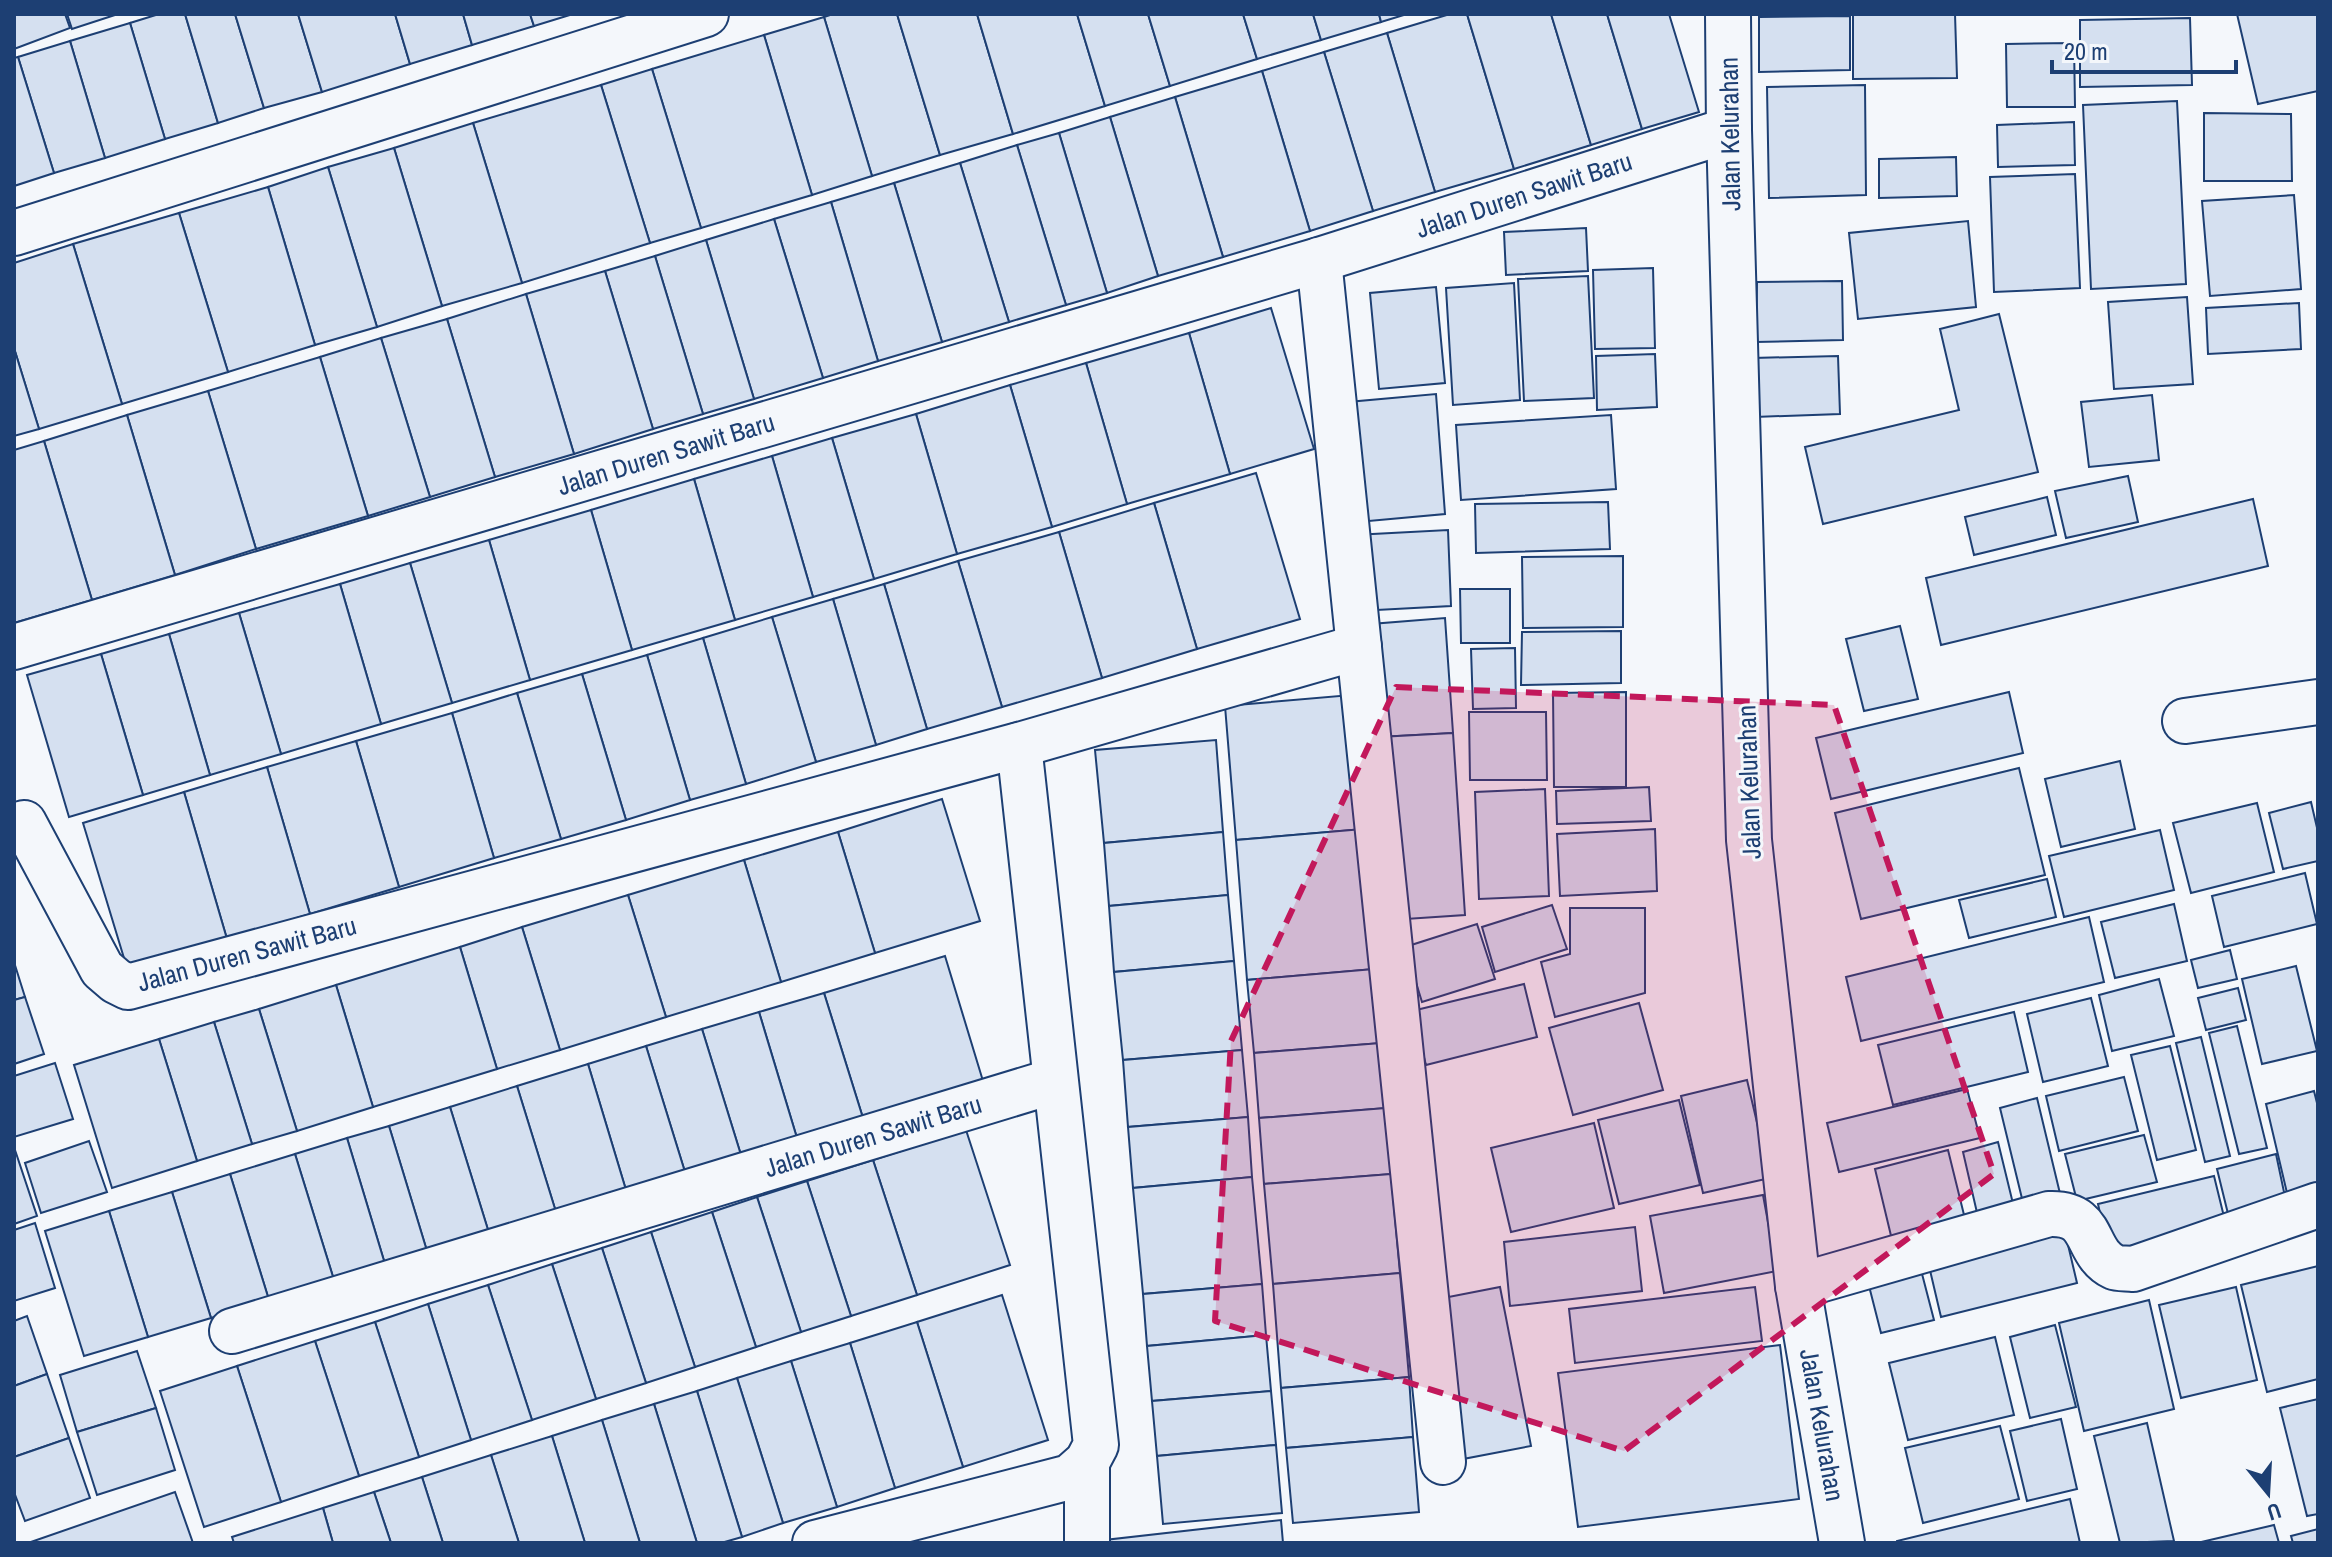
<svg xmlns="http://www.w3.org/2000/svg" width="2332" height="1557" viewBox="0 0 2332 1557" font-family="'Archivo Narrow',sans-serif">
  <style>
    .building { fill: #d5e0f0; stroke: #1d3f73; stroke-width: 2 }
    .lines { fill: none; stroke-linecap: round; stroke-linejoin: round }
    .minor-casing { stroke: #1d3f73; stroke-width: 48 }
    .minor { stroke: #f4f7fb; stroke-width: 44 }
    .marked { fill: #c2185b; fill-opacity: 0.2; stroke: #c2185b; stroke-width: 6; stroke-dasharray: 16 10; stroke-linejoin: round }
    .labels { text-anchor: middle; stroke-width: 6; stroke-linejoin: round; paint-order: stroke }
    .street-label { font-size: 26px; fill: #1d3f73; stroke: #f4f7fb }
  </style>
  <rect width="100%" height="100%" fill="#f4f7fb"/>
  <!-- building -->
  <g class="building">
    <path d="M14,14H65L70,28L14,49Z"/>
    <path d="M67,14H118L72,29Z"/>
    <path d="M159,14H185L218,123L165,139L130,23Z"/>
    <path d="M185,14H235L264,108L218,123Z"/>
    <path d="M235,14H298L322,92L264,108Z"/>
    <path d="M298,14H395L410,64L322,92Z"/>
    <path d="M395,14H463L472,45L410,64Z"/>
    <path d="M463,14H530L534,26L472,45Z"/>
    <path d="M530,14H573L534,26Z"/>
    <path d="M833,14H897L940,155L872,176L824,17Z"/>
    <path d="M897,14H977L1013,134L940,155Z"/>
    <path d="M977,14H1077L1105,106L1013,134Z"/>
    <path d="M1077,14H1148L1170,86L1105,106Z"/>
    <path d="M1148,14H1243L1257,59L1170,86Z"/>
    <path d="M1243,14H1313L1321,40L1257,59Z"/>
    <path d="M1313,14H1379L1381,22L1321,40Z"/>
    <path d="M1379,14H1407L1381,22Z"/>
    <path d="M1450,14H1467L1514,169L1435,192L1387,33Z"/>
    <path d="M1467,14H1551L1591,145L1514,169Z"/>
    <path d="M1551,14H1607L1642,129L1591,145Z"/>
    <path d="M1607,14H1669L1699,112L1642,129Z"/>
    <path d="M1853,14H1955L1957,78L1853,79Z"/>
    <path d="M2237,14H2318V91L2258,104Z"/>
    <path d="M1850,16V70L1759,72V17Z"/>
    <path d="M824,17L872,176L812,195L764,35Z"/>
    <path d="M2190,18L2192,85L2080,87V20Z"/>
    <path d="M130,23L165,139L105,158L70,41Z"/>
    <path d="M1387,33L1435,192L1373,211L1324,52Z"/>
    <path d="M764,35L812,195L701,228L652,69Z"/>
    <path d="M70,41L105,158L54,173L18,57Z"/>
    <path d="M2074,43L2075,107H2007L2006,44Z"/>
    <path d="M1324,52L1373,211L1310,231L1262,71Z"/>
    <path d="M18,57L54,173L14,186V58Z"/>
    <path d="M652,69L701,228L650,243L601,85Z"/>
    <path d="M1262,71L1310,231L1223,257L1175,97Z"/>
    <path d="M601,85L650,243L522,283L473,123Z"/>
    <path d="M1865,85L1866,195L1769,198L1767,87Z"/>
    <path d="M1175,97L1223,257L1158,276L1110,117Z"/>
    <path d="M2177,101L2186,284L2091,289L2083,105Z"/>
    <path d="M2204,113L2291,114L2292,181H2204Z"/>
    <path d="M1110,117L1158,276L1107,293L1059,133Z"/>
    <path d="M2074,122L2075,165L1998,167L1997,125Z"/>
    <path d="M473,123L522,283L442,306L394,148Z"/>
    <path d="M1059,133L1107,293L1066,305L1017,145Z"/>
    <path d="M1017,145L1066,305L1009,322L960,163Z"/>
    <path d="M394,148L442,306L377,327L328,167Z"/>
    <path d="M1956,157L1957,196L1879,198V159Z"/>
    <path d="M960,163L1009,322L942,342L894,183Z"/>
    <path d="M328,167L377,327L315,345L268,187Z"/>
    <path d="M2075,174L2080,288L1994,292L1990,177Z"/>
    <path d="M894,183L942,342L878,361L831,202Z"/>
    <path d="M268,187L315,345L228,372L179,213Z"/>
    <path d="M2294,195L2301,289L2210,296L2202,201Z"/>
    <path d="M831,202L878,361L823,378L774,219Z"/>
    <path d="M179,213L228,372L122,404L73,244Z"/>
    <path d="M774,219L823,378L754,399L706,240Z"/>
    <path d="M1968,221L1976,307L1858,319L1849,233Z"/>
    <path d="M1586,228L1588,271L1506,275L1504,232Z"/>
    <path d="M706,240L754,399L703,414L655,256Z"/>
    <path d="M73,244L122,404L39,429L14,348V263Z"/>
    <path d="M655,256L703,414L653,429L605,271Z"/>
    <path d="M1653,268L1655,348L1595,349L1593,270Z"/>
    <path d="M605,271L653,429L574,454L526,294Z"/>
    <path d="M1588,276L1594,398L1524,401L1518,279Z"/>
    <path d="M1842,281L1843,340L1756,342L1757,282Z"/>
    <path d="M1514,283L1520,400L1453,405L1446,288Z"/>
    <path d="M1436,287L1445,383L1379,389L1370,293Z"/>
    <path d="M526,294L574,454L495,477L447,319Z"/>
    <path d="M2187,297L2193,384L2114,389L2108,302Z"/>
    <path d="M2299,303L2301,349L2208,354L2206,308Z"/>
    <path d="M1271,308L1314,449L1230,474L1189,333Z"/>
    <path d="M1999,314L2038,472L1823,524L1805,447L1959,410L1940,329Z"/>
    <path d="M447,319L495,477L430,497L381,338Z"/>
    <path d="M1189,333L1230,474L1127,504L1086,363Z"/>
    <path d="M381,338L430,497L368,516L320,357Z"/>
    <path d="M14,348L39,429L14,436Z"/>
    <path d="M1655,354L1657,407L1597,410L1596,356Z"/>
    <path d="M1838,356L1840,414L1755,417L1753,358Z"/>
    <path d="M320,357L368,516L256,549L208,391Z"/>
    <path d="M1086,363L1127,504L1052,527L1010,385Z"/>
    <path d="M1010,385L1052,527L957,554L916,414Z"/>
    <path d="M208,391L256,549L175,575L127,415Z"/>
    <path d="M1436,394L1445,514L1347,523L1337,403Z"/>
    <path d="M2152,395L2159,460L2089,467L2081,402Z"/>
    <path d="M916,414L957,554L874,579L832,438Z"/>
    <path d="M127,415L175,575L92,600L44,441Z"/>
    <path d="M1611,415L1616,489L1461,500L1456,425Z"/>
    <path d="M832,438L874,579L813,597L772,456Z"/>
    <path d="M44,441L92,600L14,623V450Z"/>
    <path d="M772,456L813,597L735,620L694,479Z"/>
    <path d="M1256,473L1300,619L1197,649L1154,503Z"/>
    <path d="M2128,476L2138,522L2066,538L2055,491Z"/>
    <path d="M694,479L735,620L632,650L591,510Z"/>
    <path d="M2047,497L2056,535L1974,555L1965,517Z"/>
    <path d="M2253,499L2268,566L1941,645L1926,578Z"/>
    <path d="M1608,502L1610,549L1476,553L1475,504Z"/>
    <path d="M1154,503L1197,649L1102,678L1059,532Z"/>
    <path d="M591,510L632,650L530,680L489,540Z"/>
    <path d="M1448,530L1451,606L1358,611L1354,535Z"/>
    <path d="M1059,532L1102,678L1002,707L958,561Z"/>
    <path d="M489,540L530,680L452,703L410,563Z"/>
    <path d="M1623,556V627L1523,628L1522,557Z"/>
    <path d="M958,561L1002,707L927,729L884,584Z"/>
    <path d="M410,563L452,703L381,724L340,584Z"/>
    <path d="M340,584L381,724L281,754L239,613Z"/>
    <path d="M884,584L927,729L876,745L833,599Z"/>
    <path d="M1460,589H1510V643H1461Z"/>
    <path d="M833,599L876,745L816,762L772,617Z"/>
    <path d="M239,613L281,754L210,775L169,634Z"/>
    <path d="M772,617L816,762L746,784L703,638Z"/>
    <path d="M1445,618L1453,733L1379,737L1371,624Z"/>
    <path d="M1900,626L1918,699L1864,711L1846,639Z"/>
    <path d="M1621,631V683L1521,685L1522,632Z"/>
    <path d="M169,634L210,775L143,795L101,654Z"/>
    <path d="M703,638L746,784L690,800L647,655Z"/>
    <path d="M1515,648L1516,708L1473,709L1471,649Z"/>
    <path d="M101,654L143,795L69,817L27,675Z"/>
    <path d="M647,655L690,800L626,820L582,674Z"/>
    <path d="M582,674L626,820L561,839L517,693Z"/>
    <path d="M1626,692V787H1554L1553,693Z"/>
    <path d="M2009,692L2023,753L1831,799L1816,738Z"/>
    <path d="M517,693L561,839L494,858L452,713Z"/>
    <path d="M1351,695L1363,829L1236,840L1225,706Z"/>
    <path d="M1469,712H1546L1547,780H1470Z"/>
    <path d="M452,713L494,858L399,887L356,741Z"/>
    <path d="M1453,733L1465,915L1391,920L1379,737Z"/>
    <path d="M1216,740L1223,832L1104,843L1095,750Z"/>
    <path d="M356,741L399,887L310,914L267,767Z"/>
    <path d="M2120,761L2135,829L2061,847L2045,779Z"/>
    <path d="M267,767L310,914L227,939L184,792Z"/>
    <path d="M2019,768L2045,875L1861,919L1835,813Z"/>
    <path d="M1649,787L1651,821L1557,824L1556,791Z"/>
    <path d="M1545,789L1549,896L1479,899L1475,792Z"/>
    <path d="M184,792L227,939L127,968L83,823Z"/>
    <path d="M942,799L980,921L875,953L838,832Z"/>
    <path d="M2311,802L2318,832V861L2283,869L2269,813Z"/>
    <path d="M2257,803L2274,872L2191,893L2173,823Z"/>
    <path d="M1363,829L1374,969L1247,980L1236,840Z"/>
    <path d="M1655,829L1657,891L1560,896L1557,834Z"/>
    <path d="M2160,830L2174,890L2064,917L2049,856Z"/>
    <path d="M838,832L875,953L781,982L744,860Z"/>
    <path d="M1223,832L1228,895L1109,906L1104,843Z"/>
    <path d="M744,860L781,982L666,1017L628,895Z"/>
    <path d="M2305,873L2317,924L2224,947L2212,896Z"/>
    <path d="M2047,879L2056,917L1969,938L1959,900Z"/>
    <path d="M628,895L666,1017L560,1050L522,927Z"/>
    <path d="M1228,895L1234,961L1114,972L1109,906Z"/>
    <path d="M2174,904L2187,961L2115,978L2101,922Z"/>
    <path d="M1552,905L1567,949L1495,972L1482,927Z"/>
    <path d="M1570,908H1645V993L1555,1017L1541,962L1570,954Z"/>
    <path d="M2089,917L2104,982L1861,1041L1846,977Z"/>
    <path d="M1477,924L1495,979L1422,1002L1405,947Z"/>
    <path d="M522,927L560,1050L497,1069L460,947Z"/>
    <path d="M460,947L497,1069L373,1107L336,985Z"/>
    <path d="M2230,950L2237,979L2198,988L2191,960Z"/>
    <path d="M945,956L983,1081L863,1118L824,993Z"/>
    <path d="M1234,961L1242,1050L1123,1060L1114,972Z"/>
    <path d="M14,962L25,997L14,1000Z"/>
    <path d="M2296,966L2317,1051L2262,1064L2242,979Z"/>
    <path d="M1374,969L1381,1043L1254,1053L1247,980Z"/>
    <path d="M2159,979L2174,1036L2112,1051L2099,995Z"/>
    <path d="M1524,984L1537,1037L1426,1065L1412,1011Z"/>
    <path d="M336,985L373,1107L297,1131L259,1009Z"/>
    <path d="M2238,988L2246,1020L2206,1030L2198,998Z"/>
    <path d="M824,993L863,1118L797,1138L759,1012Z"/>
    <path d="M25,997L44,1054L14,1064V1000Z"/>
    <path d="M2091,998L2108,1066L2043,1082L2027,1014Z"/>
    <path d="M1639,1003L1663,1090L1573,1115L1549,1028Z"/>
    <path d="M259,1009L297,1131L252,1144L214,1022Z"/>
    <path d="M759,1012L797,1138L741,1155L702,1029Z"/>
    <path d="M2014,1012L2028,1072L1893,1105L1878,1045Z"/>
    <path d="M214,1022L252,1144L197,1161L159,1039Z"/>
    <path d="M2237,1026L2267,1148L2239,1154L2209,1033Z"/>
    <path d="M702,1029L741,1155L685,1172L646,1046Z"/>
    <path d="M2201,1037L2230,1156L2205,1162L2176,1043Z"/>
    <path d="M159,1039L197,1161L112,1188L74,1065Z"/>
    <path d="M1381,1043L1386,1108L1259,1118L1254,1053Z"/>
    <path d="M646,1046L685,1172L626,1190L588,1064Z"/>
    <path d="M2170,1046L2196,1150L2157,1160L2131,1055Z"/>
    <path d="M1242,1050L1248,1117L1128,1127L1123,1060Z"/>
    <path d="M55,1063L73,1119L14,1137V1076Z"/>
    <path d="M588,1064L626,1190L556,1212L517,1086Z"/>
    <path d="M2124,1077L2138,1131L2059,1151L2046,1096Z"/>
    <path d="M1747,1080L1770,1178L1703,1193L1681,1096Z"/>
    <path d="M517,1086L556,1212L489,1233L450,1107Z"/>
    <path d="M1967,1089L1980,1138L1839,1172L1827,1123Z"/>
    <path d="M2314,1091L2318,1107V1185L2287,1193L2266,1104Z"/>
    <path d="M2037,1098L2063,1206L2026,1215L2000,1108Z"/>
    <path d="M1679,1100L1700,1185L1619,1204L1598,1120Z"/>
    <path d="M450,1107L489,1233L427,1251L389,1126Z"/>
    <path d="M1386,1108L1391,1174L1264,1184L1259,1118Z"/>
    <path d="M1248,1117L1252,1177L1133,1188L1128,1127Z"/>
    <path d="M1594,1123L1614,1208L1511,1232L1491,1148Z"/>
    <path d="M389,1126L427,1251L385,1264L347,1138Z"/>
    <path d="M966,1130L1010,1265L917,1295L873,1160Z"/>
    <path d="M2144,1135L2157,1182L2077,1201L2065,1154Z"/>
    <path d="M347,1138L385,1264L334,1280L295,1154Z"/>
    <path d="M89,1141L107,1192L41,1213L25,1163Z"/>
    <path d="M1998,1142L2017,1220L1981,1230L1963,1152Z"/>
    <path d="M15,1150L37,1216L14,1224V1151Z"/>
    <path d="M1948,1150L1967,1227L1893,1244L1875,1169Z"/>
    <path d="M295,1154L334,1280L269,1300L230,1174Z"/>
    <path d="M2276,1154L2288,1211L2231,1226L2217,1169Z"/>
    <path d="M873,1160L917,1295L851,1316L807,1181Z"/>
    <path d="M230,1174L269,1300L211,1318L172,1192Z"/>
    <path d="M1391,1174L1400,1273L1273,1284L1264,1184Z"/>
    <path d="M2214,1176L2227,1229L2110,1258L2098,1204Z"/>
    <path d="M1252,1177L1262,1284L1143,1294L1133,1188Z"/>
    <path d="M807,1181L851,1316L801,1332L757,1197Z"/>
    <path d="M172,1192L211,1318L148,1337L109,1211Z"/>
    <path d="M1763,1195L1777,1271L1664,1293L1650,1216Z"/>
    <path d="M757,1197L801,1332L756,1347L712,1212Z"/>
    <path d="M109,1211L148,1337L84,1356L45,1231Z"/>
    <path d="M712,1212L756,1347L695,1367L651,1232Z"/>
    <path d="M35,1223L55,1288L14,1301V1230Z"/>
    <path d="M1635,1227L1642,1291L1510,1306L1504,1242Z"/>
    <path d="M651,1232L695,1367L646,1383L602,1248Z"/>
    <path d="M2065,1232L2077,1283L1941,1317L1929,1266Z"/>
    <path d="M602,1248L646,1383L596,1399L552,1264Z"/>
    <path d="M552,1264L596,1399L532,1420L488,1285Z"/>
    <path d="M2318,1266V1379L2267,1392L2241,1285Z"/>
    <path d="M1921,1270L1934,1320L1881,1333L1868,1282Z"/>
    <path d="M1400,1273L1409,1377L1281,1388L1273,1284Z"/>
    <path d="M1262,1284L1266,1335L1147,1346L1143,1294Z"/>
    <path d="M488,1285L532,1420L471,1440L428,1304Z"/>
    <path d="M1500,1287L1531,1446L1463,1459L1433,1300Z"/>
    <path d="M1755,1287L1762,1341L1575,1363L1569,1309Z"/>
    <path d="M2236,1287L2257,1380L2181,1398L2159,1305Z"/>
    <path d="M1002,1295L1048,1440L963,1467L917,1322Z"/>
    <path d="M2149,1300L2174,1409L2084,1431L2059,1323Z"/>
    <path d="M428,1304L471,1440L419,1457L375,1322Z"/>
    <path d="M27,1316L47,1374L14,1386V1321Z"/>
    <path d="M375,1322L419,1457L359,1476L315,1341Z"/>
    <path d="M917,1322L963,1467L895,1488L850,1343Z"/>
    <path d="M2055,1325L2076,1407L2030,1418L2010,1337Z"/>
    <path d="M1266,1335L1271,1391L1152,1401L1147,1346Z"/>
    <path d="M1995,1337L2014,1415L1908,1440L1889,1363Z"/>
    <path d="M315,1341L359,1476L281,1502L237,1366Z"/>
    <path d="M850,1343L895,1488L837,1507L791,1361Z"/>
    <path d="M1780,1345L1799,1499L1578,1527L1558,1373Z"/>
    <path d="M137,1351L156,1408L77,1432L60,1375Z"/>
    <path d="M791,1361L837,1507L783,1523L737,1378Z"/>
    <path d="M237,1366L281,1502L204,1527L160,1391Z"/>
    <path d="M47,1374L69,1438L14,1457V1386Z"/>
    <path d="M1409,1377L1413,1437L1286,1448L1281,1388Z"/>
    <path d="M737,1378L783,1523L742,1537L697,1391Z"/>
    <path d="M697,1391L742,1537L721,1543H697L654,1404Z"/>
    <path d="M1271,1391L1276,1445L1157,1456L1152,1401Z"/>
    <path d="M2318,1399V1514L2307,1516L2280,1408Z"/>
    <path d="M654,1404L697,1543H640L602,1420Z"/>
    <path d="M156,1408L175,1470L97,1495L77,1432Z"/>
    <path d="M2061,1419L2077,1489L2027,1501L2010,1431Z"/>
    <path d="M602,1420L640,1543H585L552,1436Z"/>
    <path d="M2147,1423L2174,1541L2120,1543L2094,1436Z"/>
    <path d="M2000,1426L2019,1499L1923,1523L1905,1448Z"/>
    <path d="M552,1436L585,1543H519L491,1455Z"/>
    <path d="M1413,1437L1419,1512L1293,1523L1286,1448Z"/>
    <path d="M69,1438L90,1498L25,1521L14,1492V1457Z"/>
    <path d="M1276,1445L1282,1513L1163,1524L1157,1456Z"/>
    <path d="M491,1455L519,1543H443L422,1477Z"/>
    <path d="M422,1477L443,1543H391L374,1492Z"/>
    <path d="M175,1492L193,1543H28Z"/>
    <path d="M374,1492L391,1543H333L323,1508Z"/>
    <path d="M2070,1499L2080,1543H1897V1541Z"/>
    <path d="M323,1508L333,1543H234L232,1537Z"/>
    <path d="M1281,1520L1283,1543H1096V1541Z"/>
    <path d="M2274,1525L2279,1543H2197Z"/>
    <path d="M2318,1529V1543H2293L2291,1536Z"/>
  </g>
  <g class="lines">
    <defs>
      <g id="minor">
        <path d="M1728,14L1729,130L1749,840L1798,1286L1842,1543"/>
        <path d="M14,233L706,14"/>
        <path d="M1319,260L1443,1462"/>
        <path d="M14,647L1319,260L1729,130"/>
        <path d="M2185,721L2318,702"/>
        <path d="M14,827L24,823L102,969L116,981L128,987L1019,745L1359,647"/>
        <path d="M1798,1286L2049,1214C2097,1212 2083,1252 2114,1267C2119,1269 2127,1268 2133,1269L2318,1205"/>
        <path d="M232,1331L1054,1081"/>
        <path d="M1087,1462V1543"/>
        <path d="M815,1543L1070,1477L1087,1462L1096,1445L1019,745"/>
      </g>
    </defs>
    <!-- minor casing -->
    <use href="#minor" class="minor-casing"/>
    <!-- minor -->
    <use href="#minor" class="minor"/>
  </g>
  <!-- marked area -->
  <path class="marked" d="M1396,687L1834,705L1994,1174L1624,1451L1215,1321L1231,1041Z"/>
  <g class="labels">
    <!-- street labels -->
    <g class="street-label">
      <text transform="translate(1730 134) rotate(-91)" y="9">Jalan Kelurahan</text>
      <text transform="translate(1524 195) rotate(-18)" y="9">Jalan Duren Sawit Baru</text>
      <text transform="translate(666 454) rotate(-17)" y="9">Jalan Duren Sawit Baru</text>
      <text transform="translate(1749 782) rotate(-92)" y="9">Jalan Kelurahan</text>
      <text transform="translate(247 954) rotate(-15)" y="9">Jalan Duren Sawit Baru</text>
      <text transform="translate(873 1136) rotate(-17)" y="9">Jalan Duren Sawit Baru</text>
      <text transform="translate(1822 1425) rotate(80)" y="9">Jalan Kelurahan</text>
    </g>
  </g>
  <!-- border -->
  <rect width="2332" height="1557" fill="none" stroke="#1d3f73" stroke-width="32"/>
  <!-- north arrow -->
  <g transform="translate(2268 1493) rotate(162)" stroke="#f4f7fb" stroke-width="6" paint-order="stroke">
  <path d="M0-6L14 30L0 20L-14 30Z" fill="#1d3f73"/>
  <text y="-12" font-size="22" font-weight="bold" text-anchor="middle" fill="#1d3f73">U</text>
  </g>
  <!-- scale -->
  <path d="M2052 60v12h184v-12" fill="none" stroke="#1d3f73" stroke-width="4"/>
  <text x="2064" y="60" font-size="24" fill="#1d3f73" stroke="#f4f7fb" stroke-width="6" paint-order="stroke">20 m</text>
</svg>
